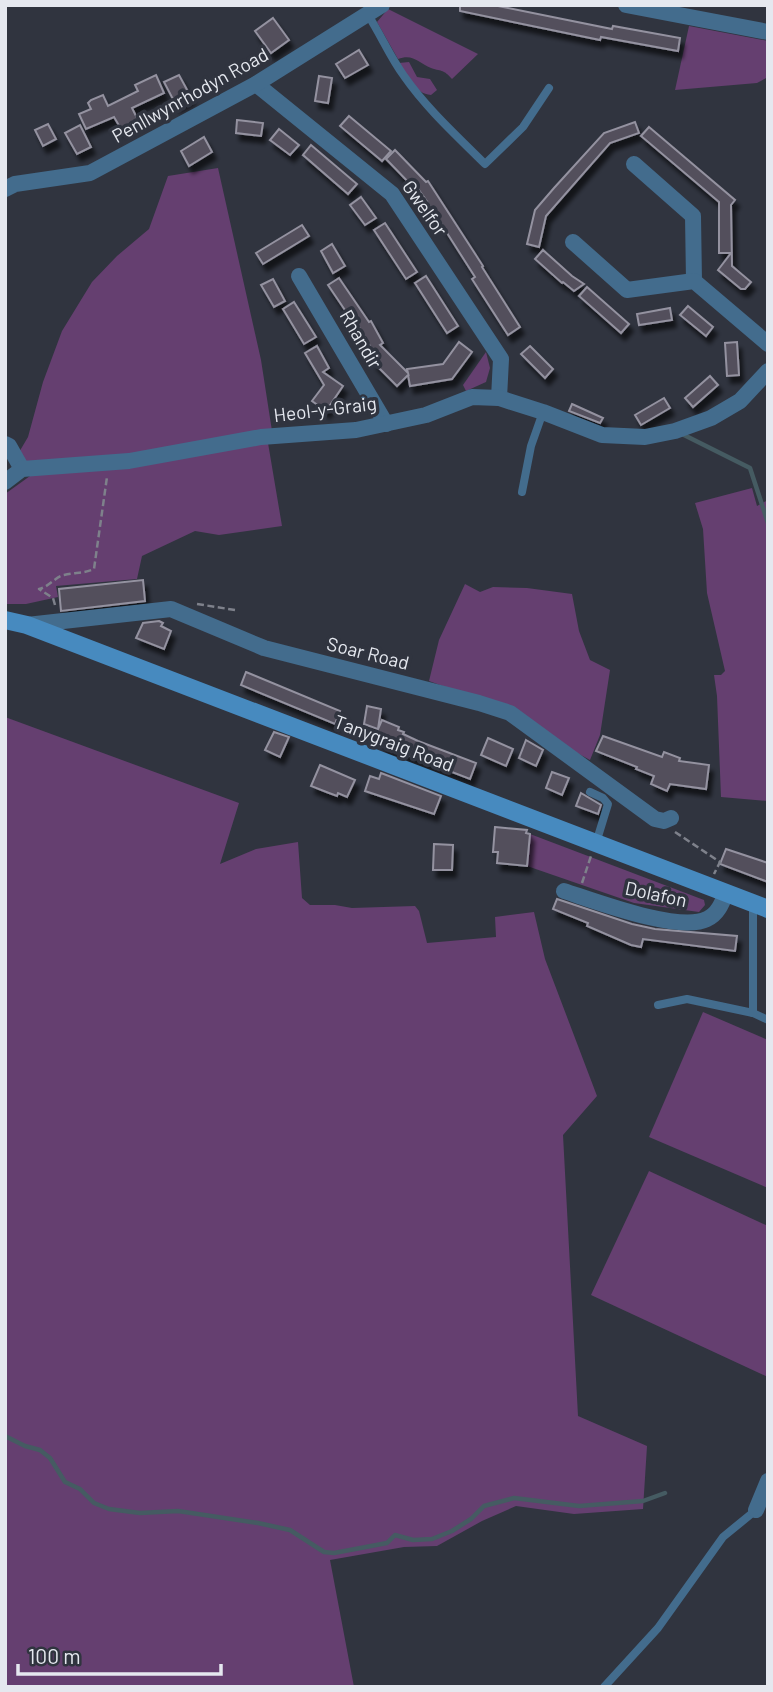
<svg xmlns="http://www.w3.org/2000/svg" width="773" height="1692" viewBox="0 0 773 1692" font-family="Barlow,sans-serif">
  <style>
    .green { fill: #653f70 }
    .lines { fill: none; stroke-linecap: round; stroke-linejoin: round }
    .stream { stroke: #455b62; stroke-width: 4.5 }
    .building { fill: #524f5c; stroke: #9492a0; stroke-width: 2; filter: url(#shadow) }
    .path { stroke: #7e818b; stroke-width: 2.5; stroke-dasharray: 7 3.5; stroke-linecap: butt }
    .lane { stroke: #436c8d; stroke-width: 8 }
    .street { stroke: #436c8d; stroke-width: 16 }
    .secondary { stroke: #478abf; stroke-width: 18 }
    .labels { text-anchor: middle; stroke-width: 7; stroke-linejoin: round; paint-order: stroke }
    .street-label { font-size: 19px; fill: #e5e8ef; stroke: #30343f }
  </style>
  <defs>
    <filter id="shadow"><feDropShadow dx="4" dy="7" stdDeviation="2" flood-color="#0009"/></filter>
  </defs>
  <rect width="100%" height="100%" fill="#30343f"/>
  <!-- green -->
  <g class="green">
    <path d="M388,9L478,54L452,79C443,69 443,72 431,68C419,63 413,53 398,59L377,22Z"/>
    <path d="M689,26L768,41V77L757,83L675,90Z"/>
    <path d="M409,62L417,77L430,79L437,90L431,95C415,94 407,75 399,63Z"/>
    <path d="M218,168L261,360L272,431L127,455L25,463L18,454L28,437L43,382L62,331L92,282L117,256L149,229L168,176Z"/>
    <path d="M486,352L490,368L486,382L466,391L463,385Z"/>
    <path d="M268,443L282,526L219,535L195,531L142,556L137,579L56,586L58,597L26,604H5V494L30,476Z"/>
    <path d="M752,488L757,506L768,500V801L721,797L717,696L714,675H721L725,671L707,593L703,529L695,503Z"/>
    <path d="M465,584L480,592L493,587L527,588L572,594L579,631L590,660L610,670L600,735L590,760L473,697L429,681L439,640Z"/>
    <path d="M5,717L239,803L220,864L256,849L298,842L302,898L310,905H335L352,908L415,906L419,911L427,943L496,937L495,917L534,912L545,959L597,1096L563,1135L578,1416L647,1446L643,1509L574,1514L516,1506L482,1521L437,1546L404,1547L330,1560L354,1687H5Z"/>
    <path d="M530,834L704,900L705,905L699,912L634,903L527,866Z"/>
    <path d="M703,1012L768,1040V1188L649,1137Z"/>
    <path d="M649,1171L768,1226V1377L591,1295Z"/>
  </g>
  <g class="lines">
    <!-- stream -->
    <g class="stream">
      <path d="M682,434L750,468L768,523"/>
      <path d="M5,1436L25,1446L40,1450L50,1458L65,1482L80,1489L94,1503L109,1509L140,1513L178,1511L258,1523L290,1530L324,1552L334,1553L387,1543L395,1535L413,1540L432,1539L452,1531L471,1519L484,1506L514,1498L579,1506L643,1501L665,1493"/>
    </g>
  </g>
  <!-- building -->
  <g class="building">
    <path d="M460,5H493L612,29L613,26L680,38L678,51L601,37L600,40L460,11Z"/>
    <path d="M273,18L289,40L271,53L255,31Z"/>
    <path d="M359,50L368,65L345,78L336,64Z"/>
    <path d="M156,75L164,93L132,108L138,120L121,129L114,117L86,129L79,114L91,109L88,103L91,100L103,95L108,106L138,91L135,85Z"/>
    <path d="M179,75L191,97L176,105L164,82Z"/>
    <path d="M319,76L332,78L328,103L315,101Z"/>
    <path d="M349,116L391,151L382,161L340,126Z"/>
    <path d="M237,120L263,123L261,136L236,133Z"/>
    <path d="M635,122L639,133L610,143L546,216L539,247L527,244L535,210L554,188L604,133Z"/>
    <path d="M48,124L56,139L43,146L35,130Z"/>
    <path d="M80,125L91,147L77,154L65,133Z"/>
    <path d="M649,127L735,200L731,205L732,266L751,282L745,289H741L718,270L731,253H719V202L641,136Z"/>
    <path d="M279,129L299,145L290,155L270,140Z"/>
    <path d="M204,137L212,152L189,166L181,151Z"/>
    <path d="M311,145L357,184L348,194L303,155Z"/>
    <path d="M395,150L426,182L428,181L483,266L482,267L520,327L508,335L472,279L475,277L426,200L416,186L414,188L386,159Z"/>
    <path d="M361,197L376,218L365,225L350,205Z"/>
    <path d="M385,223L417,272L406,279L374,230Z"/>
    <path d="M302,225L309,236L263,264L256,253Z"/>
    <path d="M332,244L345,266L333,273L321,251Z"/>
    <path d="M543,250L572,276L584,284L574,291L563,282L562,283L535,259Z"/>
    <path d="M426,276L458,326L447,333L415,283Z"/>
    <path d="M339,278L369,322L371,321L383,343L380,345L408,373L407,369L443,364L459,342L472,352L452,379L410,386L408,375L397,386L373,362L377,358L353,317L351,319L328,285Z"/>
    <path d="M273,279L285,301L274,307L261,285Z"/>
    <path d="M587,287L629,324L621,333L579,296Z"/>
    <path d="M294,302L316,337L304,344L283,309Z"/>
    <path d="M688,306L713,327L706,336L680,315Z"/>
    <path d="M670,308L672,320L639,325L637,314Z"/>
    <path d="M737,342L739,375L727,376L725,343Z"/>
    <path d="M317,346L329,368L323,372L343,386L326,411L312,401L324,385L305,353Z"/>
    <path d="M530,346L553,369L545,378L521,354Z"/>
    <path d="M710,376L718,385L693,407L685,398Z"/>
    <path d="M664,398L670,408L641,425L635,415Z"/>
    <path d="M572,404L603,418L600,423L569,411Z"/>
    <path d="M143,580L145,601L61,611L59,589Z"/>
    <path d="M159,621L163,623L161,626L171,631L164,649L136,638L143,623Z"/>
    <path d="M246,672L340,711L335,724L241,685Z"/>
    <path d="M367,706L381,709L378,729L382,720L399,727L398,730L404,732L403,734L418,741L476,763L470,779L382,745L383,741L375,738L378,729L364,724Z"/>
    <path d="M274,732L289,737L280,757L265,750Z"/>
    <path d="M603,736L662,757L664,752L680,758L679,761L709,765L706,789L670,784L667,791L651,784L654,776L636,769L637,767L596,751Z"/>
    <path d="M488,738L513,749L506,766L481,755Z"/>
    <path d="M526,740L543,750L536,766L519,758Z"/>
    <path d="M320,765L355,780L347,797L338,793L337,796L329,793L311,786Z"/>
    <path d="M552,772L569,778L562,795L546,788Z"/>
    <path d="M381,773L441,796L434,814L365,791L370,776L379,779Z"/>
    <path d="M581,793L601,805L598,814L576,806Z"/>
    <path d="M495,827L527,830L526,833L530,834L527,866L497,863L498,852H493Z"/>
    <path d="M434,844L453,845L452,870H433Z"/>
    <path d="M726,849L768,863V882L720,864Z"/>
    <path d="M557,899L632,924L655,929L737,936L735,951L643,939L641,947L631,945L587,926L588,923L553,909Z"/>
  </g>
  <g class="lines">
    <!-- path -->
    <g class="path">
      <path d="M197,604L235,610"/>
      <path d="M55,605L53,598L39,589C49,587 55,577 64,575C75,572 83,574 94,569L107,477"/>
      <path d="M675,832L720,862L714,874"/>
      <path d="M582,883L591,856"/>
    </g>
    <!-- lane -->
    <g class="lane">
      <path d="M368,15C381,35 390,57 404,76C427,109 457,136 485,164L523,127L549,88"/>
      <path d="M522,492L531,446L543,412"/>
      <path d="M590,792L603,798L608,804L596,843"/>
      <path d="M658,1005L687,999L753,1013L768,1020"/>
      <path d="M753,1013V903"/>
      <path d="M604,1687L658,1628L723,1537L756,1510"/>
    </g>
    <!-- street -->
    <g class="street">
      <path d="M626,5L768,32"/>
      <path d="M256,84L392,194L501,359L499,398"/>
      <path d="M634,164L693,216L694,281"/>
      <path d="M5,189L15,184L90,173L256,84L382,5"/>
      <path d="M573,242L627,290L694,281L768,344"/>
      <path d="M299,276L386,424"/>
      <path d="M5,444L9,446L22,469"/>
      <path d="M5,482L22,469L129,461L261,437L356,430L426,415L472,397L499,398L543,412L602,435L645,437L675,431L711,418L740,401L768,371"/>
      <path d="M27,625L171,609L264,648L479,703L510,713L655,819L664,821L671,818"/>
      <path d="M564,891C595,901 679,933 707,919C718,914 722,903 726,893"/>
      <path d="M756,1510L768,1481"/>
    </g>
    <!-- secondary -->
    <path class="secondary" d="M5,620L27,625L768,909"/>
  </g>
  <g class="labels">
    <!-- street labels -->
    <g class="street-label">
      <text transform="translate(190 95) rotate(-29)" y="7">Penllwynrhodyn Road</text>
      <text transform="translate(425 208) rotate(55)" y="7">Gwelfor</text>
      <text transform="translate(361 339) rotate(60)" y="7">Rhandir</text>
      <text transform="translate(325 409) rotate(-7)" y="7">Heol-y-Graig</text>
      <text transform="translate(368 653) rotate(14)" y="7">Soar Road</text>
      <text transform="translate(394 743) rotate(21)" y="7">Tanygraig Road</text>
      <text transform="translate(656 894) rotate(12)" y="7">Dolafon</text>
    </g>
  </g>
  <!-- border -->
  <rect width="773" height="1692" fill="none" stroke="#e5e8ef" stroke-width="14"/>
  <!-- scale -->
  <path d="M18 1664v10h203v-10" fill="none" stroke="#e5e8ef" stroke-width="3.5"/>
  <text x="28" y="1664" font-size="21" fill="#e5e8ef" stroke="#30343f" stroke-width="5" paint-order="stroke">100 m</text>
</svg>
